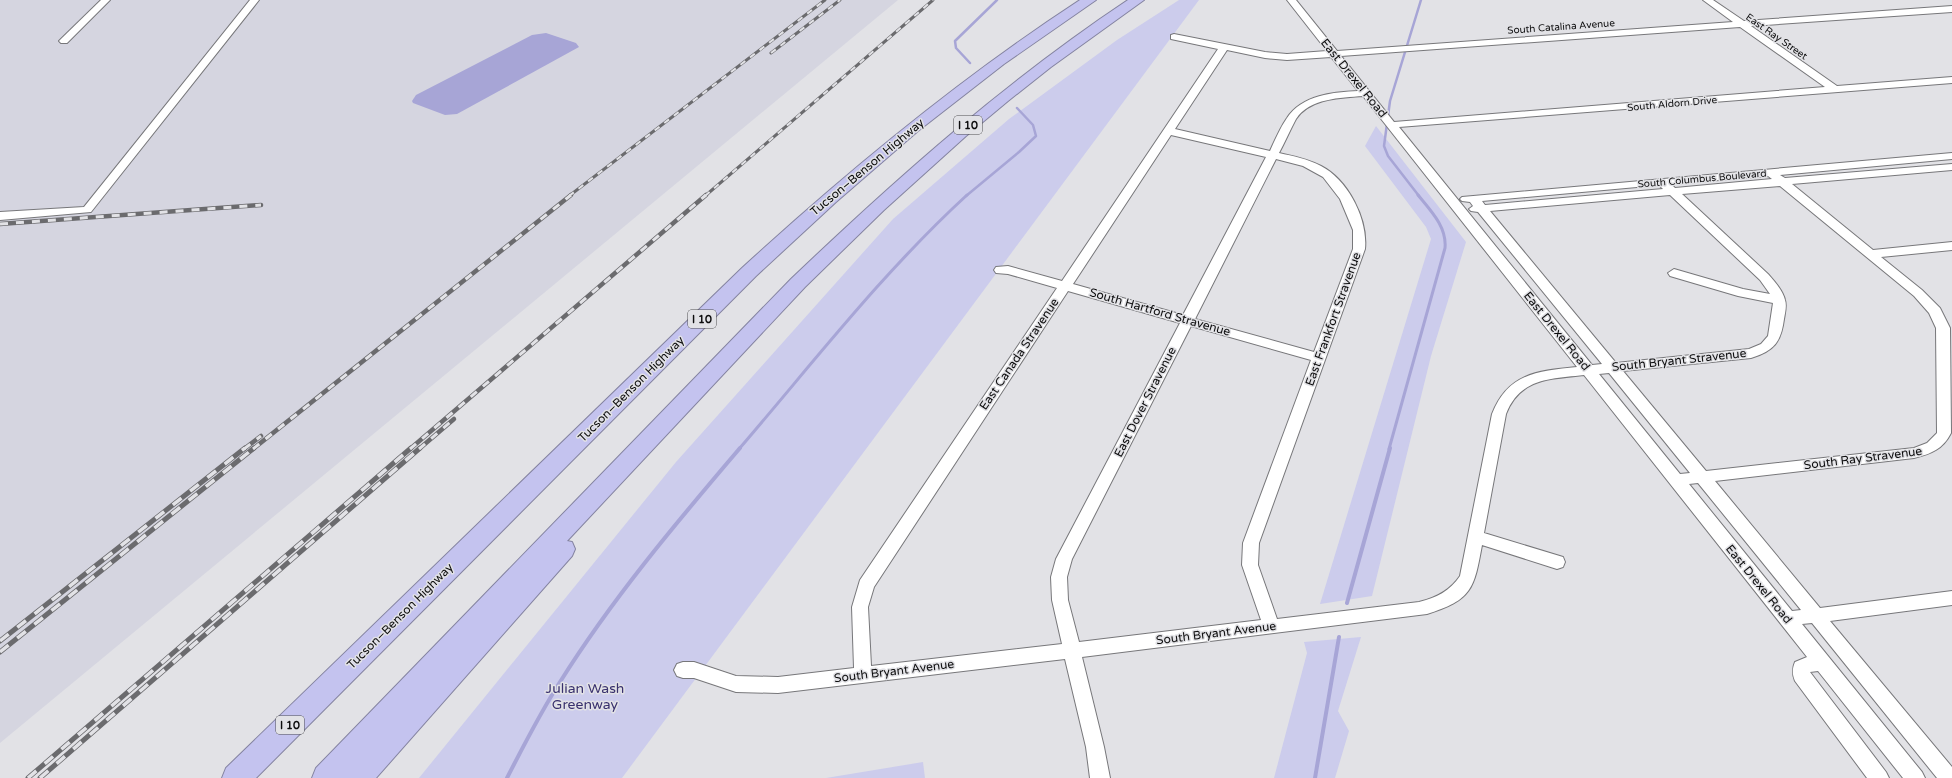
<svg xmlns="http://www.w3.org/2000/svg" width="1952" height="778" viewBox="0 0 1952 778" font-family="'Varela Round',sans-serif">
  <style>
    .built { fill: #d5d5e0 }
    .green { fill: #ccccec }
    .water { fill: #a7a5d6 }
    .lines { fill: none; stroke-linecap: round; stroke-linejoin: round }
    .stream-far2 { stroke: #a7a5d6; stroke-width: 2.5 }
    .stream-far1 { stroke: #a7a5d6; stroke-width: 3 }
    .stream { stroke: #a7a5d6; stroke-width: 4 }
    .minor-casing { stroke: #77777a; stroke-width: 2 }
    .highway-casing { stroke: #8483a0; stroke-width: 2 }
    .minor { fill: #fff; fill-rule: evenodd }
    .highway { fill: #c4c3ef; fill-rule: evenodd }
    .rail-far2-casing { stroke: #6b6b6e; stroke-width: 3 }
    .rail-far1-casing { stroke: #6b6b6e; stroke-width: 4.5 }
    .rail-casing { stroke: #6b6b6e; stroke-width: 5 }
    .rail-far2 { stroke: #e2e2e6; stroke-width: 2; stroke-dasharray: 6; stroke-linecap: butt }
    .rail-far1 { stroke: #e2e2e6; stroke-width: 3; stroke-dasharray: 8; stroke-linecap: butt }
    .rail { stroke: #e2e2e6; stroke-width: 3.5; stroke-dasharray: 11; stroke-linecap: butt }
    .labels { text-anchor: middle; stroke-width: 3; stroke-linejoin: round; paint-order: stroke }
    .far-street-label { font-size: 10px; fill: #0d0d0e; stroke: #e2e2e6 }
    .shield { fill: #e2e2e6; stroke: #4d4d4f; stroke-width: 1 }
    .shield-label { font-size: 11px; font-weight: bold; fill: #0d0d0e }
    .street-label { font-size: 12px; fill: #0d0d0e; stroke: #e2e2e6 }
    .near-park-label { font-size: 14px; fill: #39316e; stroke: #e2e2e6 }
  </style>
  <rect width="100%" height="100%" fill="#e2e2e6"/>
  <!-- built -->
  <path class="built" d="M0,0H898L0,743Z"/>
  <!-- green -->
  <g class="green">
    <path d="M1179,0H1199L622,778H419L676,462L893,219L1009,119L1117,40Z"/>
    <path d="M1376,126L1466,242L1431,356L1372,596L1320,604L1431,239L1426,227L1365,146Z"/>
    <path d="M1361,637L1338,711L1349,731L1335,778H1274L1307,653L1304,642Z"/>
    <path d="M923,762L925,778H826Z"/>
  </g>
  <!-- water -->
  <path class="water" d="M546,33L576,43L579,47L457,114L445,115L413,103L412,101L416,95L532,35Z"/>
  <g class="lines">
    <!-- stream-far2 -->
    <g class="stream-far2">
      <path d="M970,63L956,48L955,41L997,0"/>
      <path d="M966,196L1019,152L1036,136L1033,125L1017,108"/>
      <path d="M1419,196L1388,156L1384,146L1390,101L1421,0"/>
    </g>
    <!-- stream-far1 -->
    <g class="stream-far1">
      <path d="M739,449C813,363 883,272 967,195"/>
      <path d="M1389,449L1445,248C1447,227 1431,211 1418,195"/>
    </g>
    <!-- stream -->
    <g class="stream">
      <path d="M1347,603L1390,448"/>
      <path d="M507,778C524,745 540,713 560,682C612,599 676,523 740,448"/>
      <path d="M1315,778L1339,637"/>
    </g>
    <defs>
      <g id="minor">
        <path d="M101,0H110L67,43H61L59,41L61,39Z"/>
        <path d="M250,0H259L91,212L0,220V212L84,207Z"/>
        <path d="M1287,0H1296L1337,51L1733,22L1703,0H1713L1744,21L1952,6V12L1751,26L1837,86L1952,77V83L1399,127L1592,365L1602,364L1478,212L1471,211L1469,209L1473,206L1470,202L1462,201L1460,199L1462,197L1952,153V159L1780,175L1785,178L1952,164V170L1792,184L1873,250L1952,242V250L1881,257L1922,290L1940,308L1950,328L1951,433C1943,449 1931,454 1914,458L1715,481L1820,608L1952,591V605L1830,621L1952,767V778H1937L1812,623L1802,624L1922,772L1925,778H1903L1818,671L1810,672L1886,772L1889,778H1867L1795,681C1792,674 1792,669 1795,662L1807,657L1584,375C1550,379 1520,378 1506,414L1484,533L1563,557L1565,562L1563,567L1557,569L1482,545C1474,589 1472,600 1427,614L1082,657L1104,747L1110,778H1090L1086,747L1065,659L778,693L736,692L694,678H683L677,676L674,670L677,664L683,662H694L736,676L778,677L854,668L852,607L860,580L1057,288L1008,274L996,273L994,270L996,267L1008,266L1062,281L1218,49L1171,39V35L1174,34L1265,52L1287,54L1327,51ZM1740,27L1825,87L1394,122L1341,56ZM1227,50L1265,58L1287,60L1331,57L1358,91C1334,92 1302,95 1287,118C1280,128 1275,140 1270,151L1175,129ZM1363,96L1577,367C1538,371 1508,373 1492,414L1460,576C1450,591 1436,598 1419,602L1277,619L1258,565L1259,543L1365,249C1368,219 1348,180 1321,166C1308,159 1293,156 1279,153C1285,142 1290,130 1296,119C1310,98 1340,98 1363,96ZM1171,135L1266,157L1183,315L1073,284ZM1276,159L1303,166L1323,177L1340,199L1353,230V249L1314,352L1195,319ZM1768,176L1772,179L1675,188L1671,184ZM1659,185L1663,189L1485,205L1482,201ZM1780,186L1914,296L1929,313L1936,328L1937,433L1927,443L1914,448L1706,471L1623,371L1751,358C1774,351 1781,342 1784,319C1785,313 1787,306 1785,300C1783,291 1775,282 1768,274L1682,194ZM1670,195L1760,280L1770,294L1743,289L1674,269L1668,273L1670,276L1738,296L1773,303L1768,336L1761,344L1749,349L1616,363L1490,211ZM1068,291L1180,323L1056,559L1051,577L1052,600L1062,644L871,666L868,607L874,587ZM1191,326L1311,360L1243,543L1242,565L1261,620L1079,642L1068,600L1067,577L1072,559ZM1609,373L1690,473L1680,474L1599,374ZM1698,483L1801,610L1792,611L1689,484Z"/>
      </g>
      <g id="highway">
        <path d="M1080,0H1096L1004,64L918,131L836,202L756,276L256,778H222L226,768L742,268C849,170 959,79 1080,0Z"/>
        <path d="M1128,0H1144L1051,67L1008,101L966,136L884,210L805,287L567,541L572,542L575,549L572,556L376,778H312L316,768L791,279C898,177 1005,82 1128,0Z"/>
      </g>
    </defs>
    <!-- minor casing -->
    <use href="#minor" class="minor-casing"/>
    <!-- highway casing -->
    <use href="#highway" class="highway-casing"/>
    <!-- minor -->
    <use href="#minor" class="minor"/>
    <!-- highway -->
    <use href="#highway" class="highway"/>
    <defs>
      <g id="rail-far2">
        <path d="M771,53L840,0"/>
        <path d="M569,196L825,0"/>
        <path d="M705,196L933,0"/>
      </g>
      <g id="rail-far1">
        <path d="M0,224L261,205"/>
        <path d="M244,449L261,436"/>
        <path d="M253,449L571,195"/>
        <path d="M410,449L706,195"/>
        <path d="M419,449L454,419"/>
      </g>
      <g id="rail">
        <path d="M0,641L245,448"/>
        <path d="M0,652L254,448"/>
        <path d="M28,778L411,448"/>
        <path d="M40,778L420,448"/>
      </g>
    </defs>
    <!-- rail-far2 casing -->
    <use href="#rail-far2" class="rail-far2-casing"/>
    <!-- rail-far1 casing -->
    <use href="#rail-far1" class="rail-far1-casing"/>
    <!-- rail casing -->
    <use href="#rail" class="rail-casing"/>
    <!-- rail-far2 -->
    <use href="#rail-far2" class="rail-far2"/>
    <!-- rail-far1 -->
    <use href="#rail-far1" class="rail-far1"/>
    <!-- rail -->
    <use href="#rail" class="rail"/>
  </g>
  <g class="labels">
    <!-- far-street labels -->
    <g class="far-street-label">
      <text transform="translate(1561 26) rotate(-4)" y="4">South Catalina Avenue</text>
      <text transform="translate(1777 36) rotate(35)" y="4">East Ray Street</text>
      <text transform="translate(1672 103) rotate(-5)" y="4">South Aldorn Drive</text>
      <text transform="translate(1702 178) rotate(-5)" y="4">South Columbus Boulevard</text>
    </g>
    <!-- shield labels -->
    <g class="shield">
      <rect x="954" y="116" width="28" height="18" rx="3"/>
      <rect x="688" y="310" width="28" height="18" rx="3"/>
      <rect x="276" y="716" width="28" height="18" rx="3"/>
    </g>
    <g class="shield-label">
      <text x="968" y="129">I 10</text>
      <text x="702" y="323">I 10</text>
      <text x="290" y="729">I 10</text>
    </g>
    <!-- street labels -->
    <g class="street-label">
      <text transform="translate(1354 78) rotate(51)" y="4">East Drexel Road</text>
      <text transform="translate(867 167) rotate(-40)" y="4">Tucson–Benson Highway</text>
      <text transform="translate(1160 312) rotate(16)" y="4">South Hartford Stravenue</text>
      <text transform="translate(1333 319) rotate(-70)" y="4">East Frankfort Stravenue</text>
      <text transform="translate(1557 331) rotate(51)" y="4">East Drexel Road</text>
      <text transform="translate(1019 354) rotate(-56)" y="4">East Canada Stravenue</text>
      <text transform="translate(1679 360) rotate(-6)" y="4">South Bryant Stravenue</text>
      <text transform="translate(631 389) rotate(-45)" y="4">Tucson–Benson Highway</text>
      <text transform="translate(1145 402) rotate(-63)" y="4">East Dover Stravenue</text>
      <text transform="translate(1863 458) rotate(-7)" y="4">South Ray Stravenue</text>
      <text transform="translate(1759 584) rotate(51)" y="4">East Drexel Road</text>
      <text transform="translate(400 616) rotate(-45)" y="4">Tucson–Benson Highway</text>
      <text transform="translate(1216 633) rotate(-7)" y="4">South Bryant Avenue</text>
      <text transform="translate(894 671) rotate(-7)" y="4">South Bryant Avenue</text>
    </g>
    <!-- near-park labels -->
    <g class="near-park-label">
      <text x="585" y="693">Julian Wash<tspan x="585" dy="16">Greenway</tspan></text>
    </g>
  </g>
</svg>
